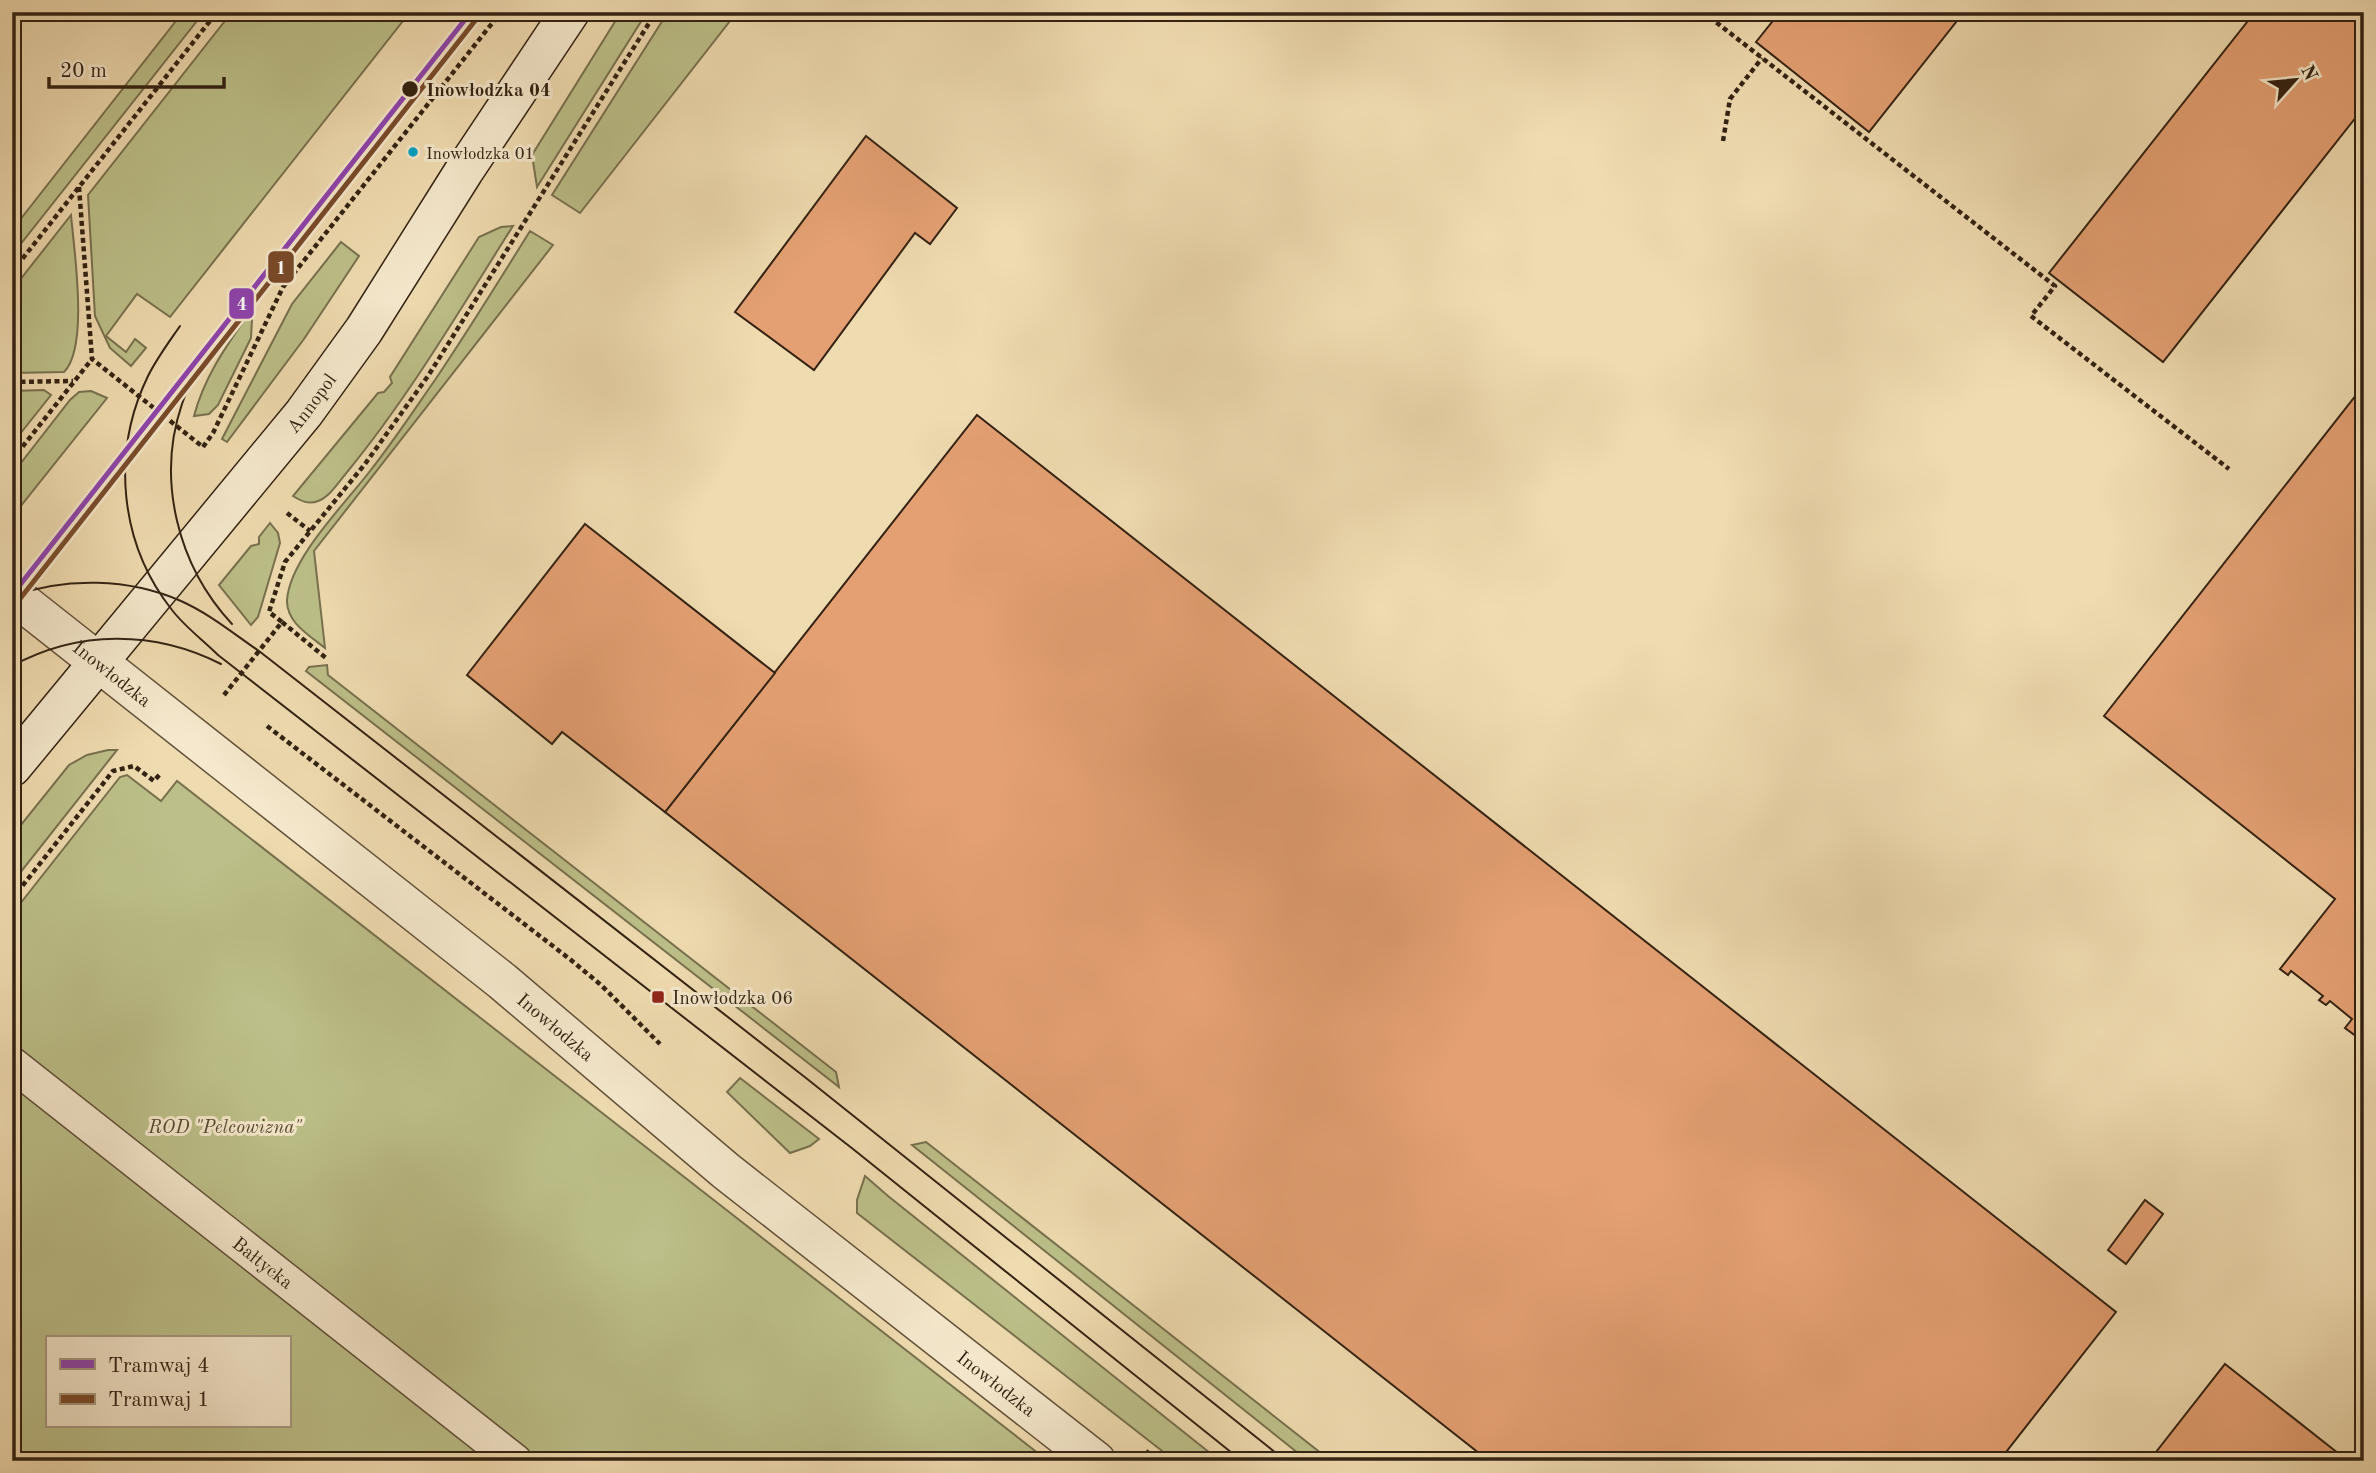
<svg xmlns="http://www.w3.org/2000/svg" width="2376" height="1473" viewBox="0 0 2376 1473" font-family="'Old Standard TT',serif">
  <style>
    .green { fill: #bcbf89; stroke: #78704e; stroke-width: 2; fill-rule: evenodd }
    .building { fill: #e4a073; stroke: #332212; stroke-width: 2 }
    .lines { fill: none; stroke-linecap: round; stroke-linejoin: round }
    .lane-casing { stroke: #62503a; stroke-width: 36 }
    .street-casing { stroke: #62503a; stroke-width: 41 }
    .secondary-casing { stroke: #332212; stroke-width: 41 }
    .path { stroke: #332212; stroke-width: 4.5; stroke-dasharray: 5 3.5; stroke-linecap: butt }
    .lane { stroke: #f5e8cc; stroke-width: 33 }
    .street { stroke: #f5e8cc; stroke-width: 38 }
    .secondary { stroke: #f5e8cc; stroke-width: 38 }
    .tram { stroke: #332212; stroke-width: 2 }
    .tram-1-casing { stroke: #f5e8cc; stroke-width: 10 }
    .tram-2-casing { stroke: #f5e8cc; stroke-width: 10 }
    .tram-1 { stroke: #8e44ad; stroke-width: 5 }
    .tram-2 { stroke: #7a4b2a; stroke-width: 5 }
    .stop-dot { fill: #332212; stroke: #f5e8cc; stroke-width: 2.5 }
    .bus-dot { fill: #03a2c5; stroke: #f5e8cc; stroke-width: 2.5 }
    .poi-dot { fill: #8f2418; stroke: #f5e8cc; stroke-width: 2.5 }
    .labels { text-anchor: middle; stroke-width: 6; stroke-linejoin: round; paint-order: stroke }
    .bus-label { font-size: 17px; fill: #332212; stroke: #f5e8cc; text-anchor: start }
    .stop-label { font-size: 19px; font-weight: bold; fill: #332212; stroke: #f5e8cc; text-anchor: start }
    .street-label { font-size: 19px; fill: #332212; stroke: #f5e8cc }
    .poi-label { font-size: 19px; fill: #332212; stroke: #f5e8cc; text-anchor: start }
    .park-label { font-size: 19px; font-style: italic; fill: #554930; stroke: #f5e8cc }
    .line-badge { stroke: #f5e8cc; stroke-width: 2.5 }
    .badge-label { font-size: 19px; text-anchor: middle; font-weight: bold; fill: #fff }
  </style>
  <rect width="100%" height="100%" fill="#efdbb0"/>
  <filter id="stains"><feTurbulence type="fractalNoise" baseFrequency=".00286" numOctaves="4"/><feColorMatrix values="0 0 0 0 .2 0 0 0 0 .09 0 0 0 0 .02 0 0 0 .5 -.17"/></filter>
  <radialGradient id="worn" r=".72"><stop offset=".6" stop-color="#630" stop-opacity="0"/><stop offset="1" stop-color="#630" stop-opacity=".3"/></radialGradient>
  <!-- green -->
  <g class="green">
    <path d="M183,12H204L12,255V230Z"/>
    <path d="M232,12H410L170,317L137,294L106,336L126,352L135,339L146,348L131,366L110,348L95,316L88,195Z"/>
    <path d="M621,12H647L537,187L532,155Z"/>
    <path d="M668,12H737L580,213L552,195Z"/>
    <path d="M71,215C74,250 89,347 64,372L12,373V290Z"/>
    <path d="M513,226C461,308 410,395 348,471C340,480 330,497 318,501C309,505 301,501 293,496L378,393L384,392L392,383L390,377L479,237L501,227Z"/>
    <path d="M530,231L553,245L314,551L325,648C309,635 286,622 287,600C290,558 345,504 370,471C393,442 414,410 435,380C468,331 499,281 530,231Z"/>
    <path d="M341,242L359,256L304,339L227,442L222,439L292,304Z"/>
    <path d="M247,316L252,319L251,338L218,405L209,414L194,416C204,378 225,348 247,316Z"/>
    <path d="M44,390L51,395L12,444V391Z"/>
    <path d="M91,391L107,398L12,517V477L17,468L70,400L79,392Z"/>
    <path d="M270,523L278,533L280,543L258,617L251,625L219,585L251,546L259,544V537Z"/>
    <path d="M327,665L328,675L836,1072L839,1087L306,671L309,667Z"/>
    <path d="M108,750H117L12,883V836L69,765L87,755Z"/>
    <path d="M127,775L161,801L177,781L1048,1461H12V914L120,777ZM47,1338H289V1426H47Z"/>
    <path d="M740,1078L819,1139L810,1146L790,1153L727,1092Z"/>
    <path d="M926,1142L1331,1461H1308L912,1145Z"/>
    <path d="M865,1176L888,1196L1220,1461H1175L857,1213V1200Z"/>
  </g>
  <!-- building -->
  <g class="building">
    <path d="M1780,12H1964L1869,132L1756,42Z"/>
    <path d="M2255,12H2364V107L2163,362L2049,273Z"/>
    <path d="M866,136L957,208L930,244L915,233L814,370L735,312Z"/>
    <path d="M2364,385V1042L2345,1028L2352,1019L2330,1001L2326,1005L2319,1000L2323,996L2291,971L2288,975L2280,969L2335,899L2104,716Z"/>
    <path d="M977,415L2116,1312L1999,1461H1489L665,812Z"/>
    <path d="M585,524L775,673L665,812L562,732L552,744L467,675Z"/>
    <path d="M2145,1200L2163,1214L2126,1264L2108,1250Z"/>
    <path d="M2225,1364L2348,1461H2149Z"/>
  </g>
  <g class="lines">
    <defs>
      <g id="lane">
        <path id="s1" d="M12,1064L515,1461"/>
      </g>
      <g id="street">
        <path id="s2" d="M12,594L502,981L726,1171L1096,1461"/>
      </g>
      <g id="secondary">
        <path id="s3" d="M12,767L304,413L364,330L464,171L570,12"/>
      </g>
    </defs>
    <!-- lane casing -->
    <use href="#lane" class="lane-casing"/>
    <!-- street casing -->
    <use href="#street" class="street-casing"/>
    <!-- secondary casing -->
    <use href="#secondary" class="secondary-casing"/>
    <!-- path -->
    <g class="path">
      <path d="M1703,12L2055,286L2031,316L2229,469"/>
      <path d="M1723,141L1730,99L1762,58"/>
      <path d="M79,187L92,359L203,447"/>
      <path d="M12,272L217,12"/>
      <path d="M12,382L73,381"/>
      <path d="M203,447L213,433L283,287L501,12"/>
      <path d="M12,460L92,359"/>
      <path d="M287,513L310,531"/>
      <path d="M282,622L326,658"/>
      <path d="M224,695L282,622L269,612L285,562L365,464L428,376L656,12"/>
      <path d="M267,726L571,960L601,985L660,1044"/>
      <path d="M12,899L113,771L134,766L154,781L161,773"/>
      <path d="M1146,1451L1158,1461"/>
    </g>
    <!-- lane -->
    <use href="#lane" class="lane"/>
    <!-- street -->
    <use href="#street" class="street"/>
    <!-- secondary -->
    <use href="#secondary" class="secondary"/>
    <!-- tram -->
    <g class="tram">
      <path d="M229,320C210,346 192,373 182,404C156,480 178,566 232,624"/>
      <path d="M180,326C169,342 157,358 148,376C111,452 119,543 172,610C185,627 203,640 218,655L853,1149L1242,1461"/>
      <path d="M12,596C66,577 129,578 181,601C210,614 234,634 259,651L806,1078L1286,1461"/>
      <path d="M12,666C78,630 154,630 221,664"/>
    </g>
    <defs>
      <path id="tram-1" d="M12,595L471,12"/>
      <path id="tram-2" d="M19,600L478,17"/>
    </defs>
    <!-- tram-1 casing -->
    <use href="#tram-1" class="tram-1-casing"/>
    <!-- tram-2 casing -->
    <use href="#tram-2" class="tram-2-casing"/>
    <!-- tram-1 -->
    <use href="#tram-1" class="tram-1"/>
    <!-- tram-2 -->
    <use href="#tram-2" class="tram-2"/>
  </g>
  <!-- markers -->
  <circle class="stop-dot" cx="410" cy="89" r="9"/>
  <circle class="bus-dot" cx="413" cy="152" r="6"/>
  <rect class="poi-dot" x="651" y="990" width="14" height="14" rx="3.5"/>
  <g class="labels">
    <!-- bus labels -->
    <g class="bus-label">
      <text x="426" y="159">Inowłodzka 01</text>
    </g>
    <!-- stop labels -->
    <g class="stop-label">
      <text x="426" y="96">Inowłodzka 04</text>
    </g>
    <!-- street labels -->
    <g class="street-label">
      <text dy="7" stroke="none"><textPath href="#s3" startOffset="471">Annopol</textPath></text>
      <text dy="7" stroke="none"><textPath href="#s2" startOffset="128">Inowłodzka</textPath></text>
      <text dy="7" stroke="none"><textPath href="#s2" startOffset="695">Inowłodzka</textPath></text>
      <text dy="7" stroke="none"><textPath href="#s1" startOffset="320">Bałtycka</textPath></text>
      <text dy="7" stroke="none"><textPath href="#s2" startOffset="1262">Inowłodzka</textPath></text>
    </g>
    <!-- poi labels -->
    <g class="poi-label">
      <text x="672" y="1004">Inowłodzka 06</text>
    </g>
    <!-- park labels -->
    <g class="park-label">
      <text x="225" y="1133">ROD "Pelcowizna"</text>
    </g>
  </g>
  <g class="line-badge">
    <rect x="267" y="250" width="28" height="34" rx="7" fill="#7a4b2a"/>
    <rect x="228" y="287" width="27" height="33" rx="7" fill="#8e44ad"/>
  </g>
  <g class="badge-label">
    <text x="281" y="274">1</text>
    <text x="242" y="310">4</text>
  </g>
  <!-- margin -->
  <rect width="2376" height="1473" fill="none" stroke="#efdbb0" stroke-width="42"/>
  <rect x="14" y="14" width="2348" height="1445" fill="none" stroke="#332212" stroke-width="3.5"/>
  <rect x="21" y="21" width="2334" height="1431" fill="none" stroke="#332212" stroke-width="2"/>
  <!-- legend -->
  <rect x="46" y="1336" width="245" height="91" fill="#f5e8cc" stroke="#a79982" stroke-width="2"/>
  <rect x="60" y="1359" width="35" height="10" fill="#8e44ad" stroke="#a79982" stroke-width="2"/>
  <text x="108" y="1372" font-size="21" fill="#332212">Tramwaj 4</text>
  <rect x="60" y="1394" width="35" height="10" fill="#7a4b2a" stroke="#a79982" stroke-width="2"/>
  <text x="108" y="1406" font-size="21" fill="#332212">Tramwaj 1</text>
  <!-- north arrow -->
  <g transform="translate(2295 80) rotate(63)" stroke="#f5e8cc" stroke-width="5" paint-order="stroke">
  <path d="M0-5L12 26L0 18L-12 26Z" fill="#332212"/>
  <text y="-10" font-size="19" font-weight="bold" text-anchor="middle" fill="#332212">N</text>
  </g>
  <!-- scale -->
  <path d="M49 77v10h175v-10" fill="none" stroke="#332212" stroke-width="3.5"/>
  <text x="60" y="77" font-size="21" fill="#332212" stroke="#f5e8cc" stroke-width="5" paint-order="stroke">20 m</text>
  <rect width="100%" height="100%" filter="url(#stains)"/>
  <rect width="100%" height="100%" fill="url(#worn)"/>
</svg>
